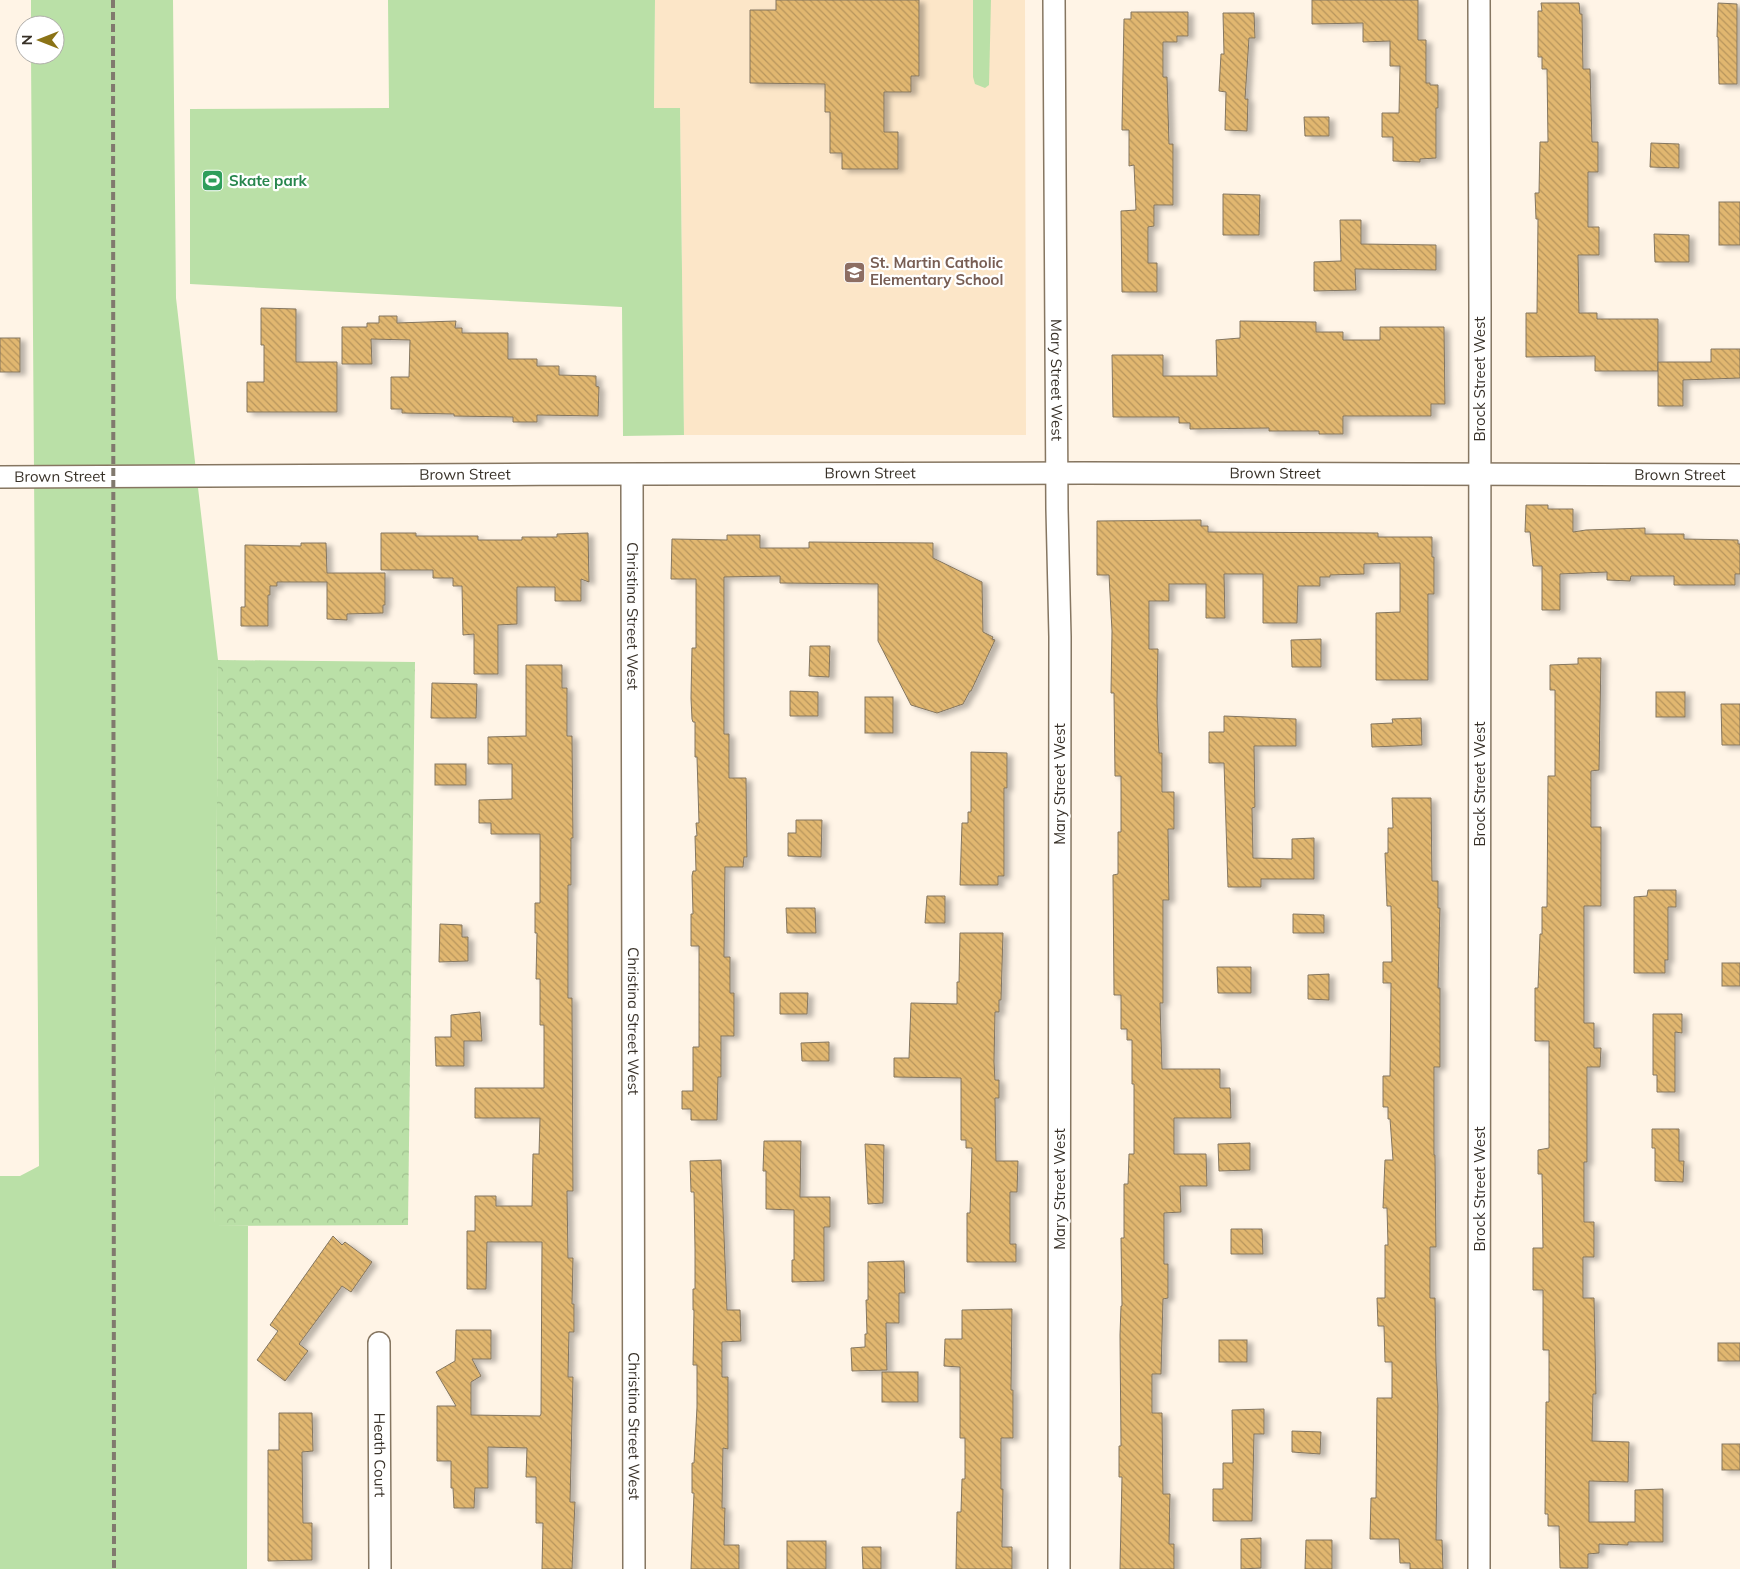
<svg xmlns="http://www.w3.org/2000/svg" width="1740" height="1569" viewBox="0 0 1740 1569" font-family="Mulish,sans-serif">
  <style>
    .built { fill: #fce6c8 }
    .green { fill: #bae0a7 }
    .forest { fill: url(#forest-crowns) }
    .building { fill: url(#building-back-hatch); stroke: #847660; filter: url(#shadow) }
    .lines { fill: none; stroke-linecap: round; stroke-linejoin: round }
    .minor-casing { stroke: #867661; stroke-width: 24 }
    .minor { stroke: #fff; stroke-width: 21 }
    .rail { stroke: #81796e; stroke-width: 4; stroke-dasharray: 8 4; stroke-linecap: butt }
    .labels { text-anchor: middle; stroke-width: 4.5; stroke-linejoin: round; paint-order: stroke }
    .leisure-label { font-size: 15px; font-weight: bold; fill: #27864d; stroke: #fff; text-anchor: start }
    .education-label { font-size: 15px; font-weight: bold; fill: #785e54; stroke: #fff; text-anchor: start }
    .street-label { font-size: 15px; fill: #383128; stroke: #fff }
  </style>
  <defs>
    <pattern id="forest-crowns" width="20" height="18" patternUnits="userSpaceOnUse" patternTransform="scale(1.25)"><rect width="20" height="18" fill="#bae0a7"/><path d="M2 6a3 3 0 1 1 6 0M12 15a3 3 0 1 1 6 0" fill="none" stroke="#a1c190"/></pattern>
    <pattern id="building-back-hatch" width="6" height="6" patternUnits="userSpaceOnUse" patternTransform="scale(1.25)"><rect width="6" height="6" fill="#e1b770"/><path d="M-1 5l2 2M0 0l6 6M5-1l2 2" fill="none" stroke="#b7955c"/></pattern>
    <filter id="shadow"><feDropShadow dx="5.5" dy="3" stdDeviation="2.5" flood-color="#0004"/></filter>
  </defs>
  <rect width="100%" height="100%" fill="#fff4e6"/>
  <!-- built -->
  <path class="built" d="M655,0H1025L1026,435H684L680,109L654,108Z"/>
  <!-- green -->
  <g class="green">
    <path d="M31,0H173L176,298L218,660L214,1226H248L247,1569H0V1176H20L39,1166L31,55H55V25H31Z"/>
    <path d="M388,0H655L654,108H680L684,435L623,436L622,307L190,284V109L389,108Z"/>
    <path d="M973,0H991L989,85L985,88L975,84L973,77Z"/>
  </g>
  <!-- forest -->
  <path class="forest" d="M218,660L415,662L408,1225L214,1226Z"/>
  <!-- building -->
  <g class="building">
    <path d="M776,0H919V76H911V92H884V132H898V169H842V153H830V112H825V84L750,83V10H776Z"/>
    <path d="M1312,0H1418V40H1426V83H1430V85H1438V108H1436V158L1420,159V162L1393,161V137H1382V113H1399L1400,66H1390V41L1363,42V23L1312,24Z"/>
    <path d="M1541,3H1579L1580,14H1582L1583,69H1590L1592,142H1598V172H1588V227H1599V255H1578L1579,313H1597V319H1658V371H1595V356L1526,357V313H1537L1538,219H1536L1535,193H1539L1540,142H1548L1547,69H1542V57H1538V11H1542Z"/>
    <path d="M1718,3L1737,4V84H1719L1718,37H1717Z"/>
    <path d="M1131,12H1188V36H1177V42H1163V77H1167L1169,144H1173V205H1154V226L1148,227V263H1157V292H1122L1121,211L1136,210L1134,165L1129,166V130H1122V125L1124,19H1131Z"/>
    <path d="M1223,13H1254L1255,38H1249L1245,99H1248L1247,131L1225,130L1226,92L1219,91L1221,54H1224Z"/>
    <path d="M1304,117H1329V136H1305Z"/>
    <path d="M1651,143L1679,144V168L1650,167Z"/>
    <path d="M1223,194L1260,195L1259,235H1223Z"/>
    <rect x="1719" y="202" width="21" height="43"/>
    <path d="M1340,220H1361V244L1436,245V270L1355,269L1356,290L1314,291V262L1341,261Z"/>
    <path d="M1654,234L1689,235V262H1655Z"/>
    <path d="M261,308L296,309V362H337V412H247V382H264V345H261Z"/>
    <path d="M379,316H397V323L456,321L455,328H462V333H508V359H537V366H559V375L596,376V386L599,387L598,416L537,415V422H513V417L454,416V414L402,413V409H391V377H409L410,340L371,339L372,364H342V327H367V323H379Z"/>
    <path d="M1240,321L1316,322V332H1343V340H1380V327H1444L1445,404H1431V416H1343V434H1319V431H1269V428L1190,429V423H1179V417H1113L1112,355H1163V376H1217L1216,340L1240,338Z"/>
    <rect x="0" y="338" width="20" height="34"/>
    <path d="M1711,349H1740V378L1683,380V406H1658V362H1711Z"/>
    <path d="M1526,505H1548V509H1573V532L1586,530L1645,528V534H1684V539L1738,540V544H1740V574H1735V585H1674V576H1631L1630,581L1607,580V572L1560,574V610H1542V566H1533L1530,532H1525Z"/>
    <path d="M1201,520V526H1208V532L1378,533V537H1432V557H1434V594H1428V680H1376V613L1400,612V563L1364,564V574L1330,575V577H1320V586H1298L1297,623H1263V574H1224L1225,618H1206V584H1169V601H1149V649H1158L1157,703L1159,753H1162V792H1174V829H1168L1169,900H1163V1003H1160L1162,1069H1220V1088H1230L1231,1118H1174V1154H1206L1207,1186H1180L1181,1212L1164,1213V1264H1168V1298L1163,1299L1161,1374H1152V1413H1162L1163,1494H1170L1169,1544H1174V1569H1120L1122,1477H1119V1446H1121L1120,1335L1121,1306H1122L1121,1238H1124V1184H1128L1129,1154H1134V1084H1132V1040H1127V1029H1121V995H1114L1113,875L1118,874V832H1121V776H1115L1114,693H1111L1112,631L1109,575H1097V521Z"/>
    <path d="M381,533H416V536H478V540H522V537H557V534L588,533L589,582L581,579V601H555V587H517V624L498,625V674H474V634L463,635L462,586H453V578H433V570H381Z"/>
    <path d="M727,535H760V548H809V542L933,543V558L982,582L983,632L993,637L992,639L995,640L971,691H970L963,704L937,713L911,705L878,641V584L780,583V576L724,577V734H729V778H746L747,857H744L743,867H725L724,957H730V993H734V1036H721V1077H718L717,1120H691V1109H682V1091H693V1047H699V946H691V914H693L692,876L693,871H696L695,836H697L696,823H699L697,757H695V722H693L692,719L691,698L692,648H696V579H671L672,539L727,540Z"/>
    <path d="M301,543H326L327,573H385V605H383V613L347,614V620L327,619V582H277V586H270V595H268V626H241V607H245V545L301,546Z"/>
    <path d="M1321,639V667H1292L1291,640Z"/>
    <path d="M810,646H830L829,677L809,676Z"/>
    <path d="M1578,658H1601L1599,770L1591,771V827H1601V906H1584V1023H1594V1048H1601L1600,1067H1587V1162H1584V1222H1594V1257H1583V1298H1594L1596,1394H1593L1592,1441L1629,1442L1628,1482L1589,1481V1522H1635V1490L1663,1489V1542H1628V1545L1599,1544V1553L1588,1554V1568H1560L1559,1526H1548V1514H1545L1546,1402H1549V1350H1543V1290H1533V1248H1543L1542,1174H1538V1150L1549,1148V1041H1535V988H1538L1540,934H1542V907H1547L1548,776H1555V690H1550V665L1578,664Z"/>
    <path d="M526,665H562V688H567V736H572L573,838H571V885H568V998H572L573,1191H567L568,1258H573L572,1304H574V1332H569L568,1377H573L570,1502H575L572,1569H542L543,1523H536V1477H526L527,1448L488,1447V1488H475L474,1508H454L453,1488H451V1461H437V1406H456L436,1372L455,1361L456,1330H491V1359H472L481,1376L471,1382V1415L540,1416L541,1414L542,1242H487L486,1289H467V1231H475V1196H496V1206H532L533,1154H539L540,1118H475V1088H544V1025H540V979H536L537,933H535V903H540V834H491V823H479V800L512,799V764H488V737L526,736Z"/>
    <path d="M432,683L477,684L476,718H431Z"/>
    <path d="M790,691L818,692V716H790Z"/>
    <rect x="1656" y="692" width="29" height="25"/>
    <rect x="865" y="697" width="28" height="36"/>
    <path d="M1721,704H1740V745H1722Z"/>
    <path d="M1224,716L1296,719V746H1254L1255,807L1252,808L1253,858L1292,859V839L1314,838V879H1261V887H1228L1224,763H1209V732H1224Z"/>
    <path d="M1421,718L1422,745L1372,747L1371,724L1393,723L1392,719Z"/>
    <path d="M971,752L1007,753V788H1004V876H998V885H960L962,823H968V812H971Z"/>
    <rect x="435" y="764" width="31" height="21"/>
    <path d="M1392,798H1431L1432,881H1438V908H1440L1438,988H1440V1067H1434V1155H1435L1436,1247H1430V1298H1435L1436,1362L1438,1406L1436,1540H1442L1443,1569H1410V1563H1400L1399,1539H1370L1371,1498H1376L1377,1398H1392V1362H1385L1384,1326H1378L1377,1298H1385V1245H1388L1387,1208H1383L1385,1160H1393L1390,1119H1388V1107H1383V1076H1390L1391,983H1383V962H1392L1391,906H1387L1385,853H1388V828H1393Z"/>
    <path d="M796,820H822L821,857L788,856V833H796Z"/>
    <path d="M1648,890H1676V907H1668V960H1665V973H1634V897L1647,896Z"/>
    <path d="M927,896H945V923H925Z"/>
    <path d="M786,908H815L816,933H787Z"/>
    <path d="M1293,914L1324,915V933H1293Z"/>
    <path d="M440,924L462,925V937H468V961L439,962Z"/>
    <path d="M960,933H1003L1001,1000H999V1012H995L994,1062L995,1080H999V1098H995L996,1161H1018L1017,1192H1010V1244H1016V1262H967V1213H970L972,1148H966V1140H961V1078L894,1077V1058H909L911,1003L957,1004V982H959Z"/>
    <rect x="1722" y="963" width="18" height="23"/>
    <path d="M1217,967H1251V993H1218Z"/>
    <path d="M1329,974V1000L1308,999V975Z"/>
    <path d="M780,993H808L807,1014H780Z"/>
    <path d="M480,1012L482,1041H464V1066H436L435,1037H451V1015Z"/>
    <path d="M1653,1014H1682V1033L1675,1032V1092H1657V1075H1653Z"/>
    <path d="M829,1042V1061H802L801,1043Z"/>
    <path d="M1652,1129H1679V1161H1684L1683,1182L1655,1181V1148H1652Z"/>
    <path d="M764,1141H801L800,1197H830V1227H824V1281L792,1282V1260H794V1210L766,1209V1171H763Z"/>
    <path d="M1250,1143V1170L1219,1171L1218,1144Z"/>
    <path d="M865,1144L884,1145L883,1203L868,1204Z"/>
    <path d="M721,1160L727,1310H740L741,1341L722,1342V1377H728V1449L723,1448L722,1508H725L724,1545H739V1569H691L694,1493H692V1463H694L697,1407V1365H693L694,1310H693V1289H695V1249L694,1192H691L690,1161Z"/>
    <path d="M1231,1229H1262L1263,1254H1231Z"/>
    <path d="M333,1236L342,1245L345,1242L372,1262L351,1292L342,1286L299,1344L308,1351L285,1381L257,1360L278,1331L270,1325Z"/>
    <path d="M904,1261L905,1293H899V1323H886L887,1370L852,1371L851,1348L865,1347V1334H867L866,1300H868V1262Z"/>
    <path d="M1012,1309L1011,1390H1013V1438H1001V1489H1003L1002,1547H1012V1569H956L957,1512H961L962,1479H965V1438H960V1367L944,1366L945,1339H962V1310Z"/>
    <rect x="1219" y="1340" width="28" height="22"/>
    <rect x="1718" y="1343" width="22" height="18"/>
    <rect x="882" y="1372" width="36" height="30"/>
    <path d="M1264,1409V1434H1254L1252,1521H1213V1489H1223V1463H1233L1232,1410Z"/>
    <path d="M279,1413H312L313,1451L302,1452L303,1523H312V1560L268,1561V1450H279Z"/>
    <path d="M1292,1431L1321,1432L1320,1454L1292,1452Z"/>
    <rect x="1722" y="1444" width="18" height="26"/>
    <path d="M1261,1538V1568L1241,1569V1539Z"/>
    <path d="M1306,1540H1332V1569H1305Z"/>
    <rect x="787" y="1541" width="39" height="28"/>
    <path d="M862,1547H881V1569H863Z"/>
  </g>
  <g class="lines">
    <defs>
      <g id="minor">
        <path id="s1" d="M1054,0L1057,509L1060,637L1059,1569"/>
        <path d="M1479,0L1480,307L1479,1569"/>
        <path id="s2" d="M632,475L634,1569"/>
        <path id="s3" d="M0,477C361,475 723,473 1084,473C1303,473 1521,475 1740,475"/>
        <path id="s4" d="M379,1343L380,1569"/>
      </g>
    </defs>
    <!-- minor casing -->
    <use href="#minor" class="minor-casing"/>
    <!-- minor -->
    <use href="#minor" class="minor"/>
    <!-- rail -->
    <path class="rail" d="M113,0L114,1569"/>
  </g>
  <!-- icons -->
  <defs>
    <symbol id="stadium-square" viewBox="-11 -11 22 22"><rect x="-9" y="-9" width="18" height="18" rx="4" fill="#2e9e5b" stroke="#fff"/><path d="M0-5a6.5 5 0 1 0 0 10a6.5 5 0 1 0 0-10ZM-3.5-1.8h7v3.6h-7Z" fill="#fff"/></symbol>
    <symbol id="school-square" viewBox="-11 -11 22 22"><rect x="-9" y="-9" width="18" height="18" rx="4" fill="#8d6e63" stroke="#fff"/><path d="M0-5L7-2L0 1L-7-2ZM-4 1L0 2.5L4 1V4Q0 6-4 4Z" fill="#fff"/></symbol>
  </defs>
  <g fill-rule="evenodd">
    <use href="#stadium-square" x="200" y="168" width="25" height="25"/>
    <use href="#school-square" x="842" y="260" width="25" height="25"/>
  </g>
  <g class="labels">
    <!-- leisure labels -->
    <g class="leisure-label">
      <text x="229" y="186">Skate park</text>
    </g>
    <!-- education labels -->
    <g class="education-label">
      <text x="870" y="268">St. Martin Catholic<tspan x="870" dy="17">Elementary School</tspan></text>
    </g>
    <!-- street labels -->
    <g class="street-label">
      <text transform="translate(1480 379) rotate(-90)" y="5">Brock Street West</text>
      <text dy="5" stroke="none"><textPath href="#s1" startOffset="380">Mary Street West</textPath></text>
      <text dy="5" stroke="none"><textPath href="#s3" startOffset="465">Brown Street</textPath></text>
      <text dy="5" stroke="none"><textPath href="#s3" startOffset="870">Brown Street</textPath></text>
      <text dy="5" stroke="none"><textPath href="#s3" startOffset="1275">Brown Street</textPath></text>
      <text dy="5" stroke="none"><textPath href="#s3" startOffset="1680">Brown Street</textPath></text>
      <text dy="5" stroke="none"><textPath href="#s3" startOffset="60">Brown Street</textPath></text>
      <text dy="5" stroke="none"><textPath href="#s2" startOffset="141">Christina Street West</textPath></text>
      <text transform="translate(1060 784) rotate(-90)" y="5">Mary Street West</text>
      <text transform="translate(1480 784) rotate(-90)" y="5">Brock Street West</text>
      <text dy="5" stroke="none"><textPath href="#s2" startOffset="546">Christina Street West</textPath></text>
      <text transform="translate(1060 1189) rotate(-90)" y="5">Mary Street West</text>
      <text transform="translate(1480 1189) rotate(-90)" y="5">Brock Street West</text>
      <text dy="5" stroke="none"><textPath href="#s2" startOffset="951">Christina Street West</textPath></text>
      <text dy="5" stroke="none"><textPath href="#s4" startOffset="112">Heath Court</textPath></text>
    </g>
  </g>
  <!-- north arrow -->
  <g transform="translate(40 40) rotate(270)"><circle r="24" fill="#ffffff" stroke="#afada9"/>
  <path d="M0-4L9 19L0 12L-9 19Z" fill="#8b7316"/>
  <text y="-8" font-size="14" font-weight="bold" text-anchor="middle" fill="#383128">N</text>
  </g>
</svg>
